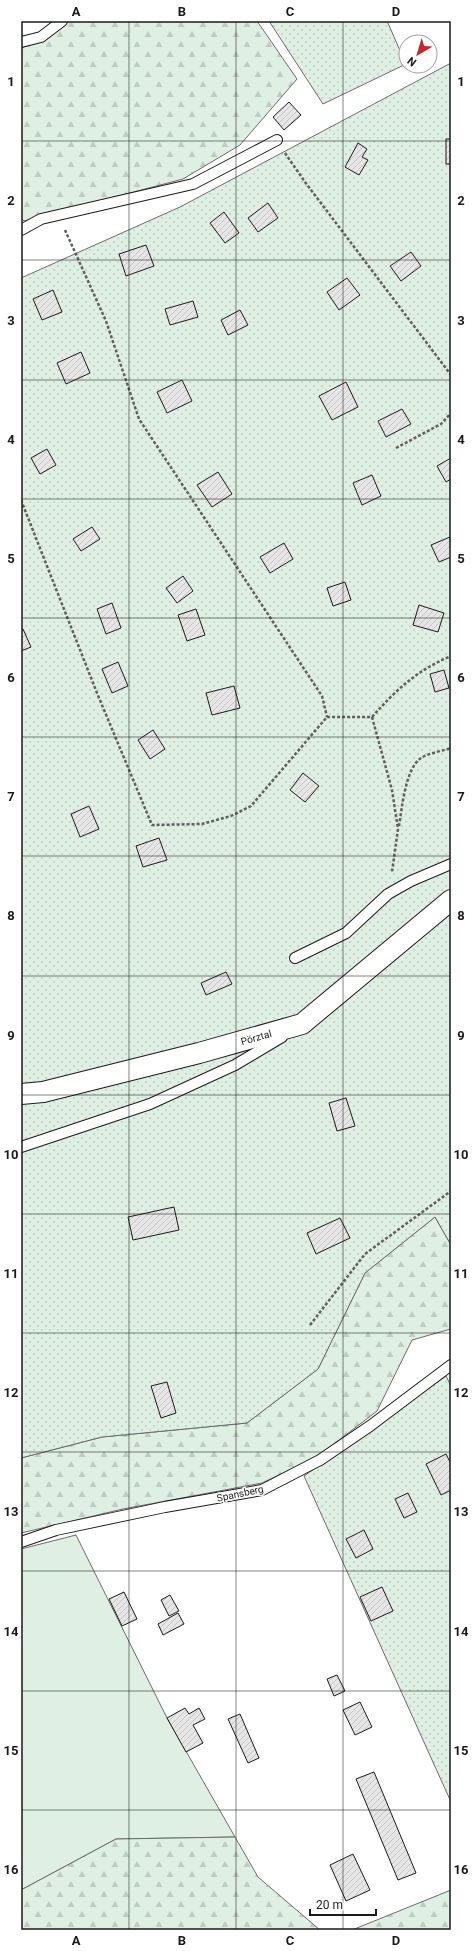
<svg xmlns="http://www.w3.org/2000/svg" width="472" height="1951" viewBox="0 0 472 1951" font-family="Roboto,sans-serif">
  <style>
    .grass { fill: #e0efe3; stroke: #6a6a6a }
    .forest { fill: url(#forest-firs); stroke: #6a6a6a }
    .garden { fill: url(#garden-dots); stroke: #6a6a6a }
    .building { fill: url(#building-hatch); stroke: #1a1a1a }
    .lines { fill: none; stroke-linecap: round; stroke-linejoin: round }
    .lane-casing { stroke: #1a1a1a; stroke-width: 12 }
    .street-casing { stroke: #1a1a1a; stroke-width: 22 }
    .path { stroke: #5f5f5f; stroke-width: 2.5; stroke-dasharray: 3 2; stroke-linecap: butt }
    .lane { stroke: #fff; stroke-width: 10 }
    .street { stroke: #fff; stroke-width: 20 }
    .grid { fill: none; stroke: #1a1a1a; stroke-width: 1; stroke-opacity: 0.55 }
    .labels { text-anchor: middle; stroke-width: 3; stroke-linejoin: round; paint-order: stroke }
    .street-label { font-size: 10px; fill: #1a1a1a; stroke: #fff }
    .neatline { fill: none; stroke: #1a1a1a; stroke-width: 1.5 }
    .grid-label { font-size: 13px; text-anchor: middle; font-weight: bold; fill: #1a1a1a }
  </style>
  <defs>
    <pattern id="forest-firs" width="22" height="20" patternUnits="userSpaceOnUse"><rect width="22" height="20" fill="#e0efe3"/><path d="M5 1l3.5 6h-7zM16 11l3.5 6h-7z" fill="#c0ccc2"/></pattern>
    <pattern id="garden-dots" width="8" height="8" patternUnits="userSpaceOnUse"><rect width="8" height="8" fill="#e0efe3"/><path d="M2 2h.1M6 6h.1" fill="none" stroke="#c0ccc2" stroke-width="1.8" stroke-linecap="round"/></pattern>
    <pattern id="building-hatch" width="6" height="6" patternUnits="userSpaceOnUse"><rect width="6" height="6" fill="#e6e6e6"/><path d="M-1 1l2-2M0 6l6-6M5 7l2-2" fill="none" stroke="#c5c5c5"/></pattern>
  </defs>
  <rect width="100%" height="100%" fill="#fff"/>
  <!-- grass -->
  <path class="grass" d="M76,1535L167,1718L235,1837L116,1839L21,1890V1549Z"/>
  <!-- forest -->
  <g class="forest">
    <path d="M69,21H257L297,79L240,145L183,179L24,221L21,218V48L47,39Z"/>
    <path d="M435,1217L451,1245V1329L412,1340L377,1411L317,1457L262,1483L123,1509L21,1533V1458L102,1437L247,1423L318,1369L365,1273Z"/>
    <path d="M235,1837L258,1877L320,1930H21V1890L116,1839Z"/>
    <path d="M451,1890V1930H352Z"/>
  </g>
  <!-- garden -->
  <g class="garden">
    <path d="M269,21H387L406,64L323,104Z"/>
    <path d="M451,63V1245L435,1217L365,1273L318,1369L247,1423L102,1437L21,1458V278L180,207Z"/>
    <path d="M446,1376L451,1386V1802L304,1476Z"/>
  </g>
  <!-- building -->
  <g class="building">
    <path d="M289,102L301,115L284,130L273,117Z"/>
    <rect x="446" y="139" width="5" height="25"/>
    <path d="M358,143L367,149L362,157L368,160L359,175L345,167Z"/>
    <path d="M268,203L278,218L258,232L248,218Z"/>
    <path d="M224,212L239,233L225,243L210,223Z"/>
    <path d="M146,245L154,266L126,276L119,254Z"/>
    <path d="M411,252L421,266L401,281L390,266Z"/>
    <path d="M347,278L360,295L339,310L327,292Z"/>
    <path d="M53,290L62,312L42,320L33,299Z"/>
    <path d="M193,301L198,317L170,325L165,309Z"/>
    <path d="M240,310L248,325L228,335L221,320Z"/>
    <path d="M81,352L90,373L66,384L57,363Z"/>
    <path d="M182,380L192,401L167,413L157,392Z"/>
    <path d="M346,382L358,407L332,420L319,396Z"/>
    <path d="M402,409L411,424L386,437L378,421Z"/>
    <path d="M47,449L56,465L40,474L31,458Z"/>
    <path d="M451,458V479L446,482L437,466Z"/>
    <path d="M218,472L232,494L212,507L197,485Z"/>
    <path d="M372,475L381,496L362,505L353,483Z"/>
    <path d="M92,527L100,539L81,551L73,539Z"/>
    <path d="M450,537L451,557L439,562L431,545Z"/>
    <path d="M284,543L293,559L270,573L260,557Z"/>
    <path d="M183,576L193,591L177,603L166,588Z"/>
    <path d="M345,582L351,600L333,606L327,588Z"/>
    <path d="M112,603L121,628L106,634L97,609Z"/>
    <path d="M419,605L444,613L438,632L413,625Z"/>
    <path d="M196,609L205,635L187,641L178,615Z"/>
    <path d="M23,629L31,647L21,651V630Z"/>
    <path d="M118,662L128,686L112,693L102,669Z"/>
    <path d="M444,670L449,688L435,692L430,674Z"/>
    <path d="M234,686L240,708L212,715L206,693Z"/>
    <path d="M153,730L165,749L150,759L138,740Z"/>
    <path d="M303,773L319,786L305,802L290,790Z"/>
    <path d="M89,806L99,829L80,837L71,814Z"/>
    <path d="M159,838L167,860L143,867L136,846Z"/>
    <path d="M226,972L232,984L206,995L201,983Z"/>
    <path d="M346,1098L355,1126L337,1131L329,1103Z"/>
    <path d="M174,1207L179,1230L133,1240L128,1217Z"/>
    <path d="M340,1218L350,1238L316,1254L307,1233Z"/>
    <path d="M167,1382L176,1413L161,1418L151,1386Z"/>
    <path d="M446,1454L451,1464V1490L441,1495L426,1464Z"/>
    <path d="M408,1493L417,1512L404,1518L395,1499Z"/>
    <path d="M364,1530L373,1549L356,1558L346,1539Z"/>
    <path d="M382,1587L393,1611L371,1621L360,1597Z"/>
    <path d="M124,1592L137,1619L122,1626L109,1599Z"/>
    <path d="M170,1595L179,1611L169,1616L161,1600Z"/>
    <path d="M178,1613L184,1624L163,1635L158,1624Z"/>
    <path d="M337,1675L345,1691L334,1696L327,1679Z"/>
    <path d="M360,1702L372,1727L355,1735L343,1710Z"/>
    <path d="M185,1708L189,1714L199,1708L205,1719L193,1725L203,1743L186,1752L167,1718Z"/>
    <path d="M240,1714L259,1758L248,1763L228,1719Z"/>
    <path d="M374,1772L416,1873L398,1880L356,1779Z"/>
    <path d="M353,1854L370,1890L346,1901L330,1865Z"/>
  </g>
  <g class="lines">
    <defs>
      <g id="lane">
        <path d="M21,42L41,37L62,21"/>
        <path d="M21,230L41,219L193,184L277,140"/>
        <path d="M295,958L346,933L388,894L411,881L451,864"/>
        <path d="M21,1147L150,1104L235,1065L282,1037"/>
        <path d="M21,1542L56,1530L165,1507L262,1490L320,1460L370,1426L451,1365"/>
      </g>
      <path id="street" d="M21,1094L43,1092L199,1053L302,1024L451,900"/>
    </defs>
    <!-- lane casing -->
    <use href="#lane" class="lane-casing"/>
    <!-- street casing -->
    <use href="#street" class="street-casing"/>
    <!-- path -->
    <g class="path">
      <path d="M285,153L305,182L451,375"/>
      <path d="M65,230L106,321L139,419L322,696L327,717"/>
      <path d="M396,448L441,424L451,413"/>
      <path d="M21,500L97,693L152,825L202,824L231,816L251,806L327,717H372C397,689 416,671 451,656"/>
      <path d="M372,717L392,790L398,829L392,872"/>
      <path d="M399,826C402,809 405,769 421,758C429,753 442,751 451,748"/>
      <path d="M310,1325L365,1254L451,1191"/>
    </g>
    <!-- lane -->
    <use href="#lane" class="lane"/>
    <!-- street -->
    <use href="#street" class="street"/>
  </g>
  <!-- grid -->
  <path class="grid" d="M129,21V1930M236,21V1930M343,21V1930M21,141H451M21,260H451M21,380H451M21,499H451M21,618H451M21,737H451M21,856H451M21,976H451M21,1095H451M21,1214H451M21,1333H451M21,1452H451M21,1571H451M21,1691H451M21,1810H451"/>
  <g class="labels">
    <!-- street labels -->
    <g class="street-label">
      <text transform="translate(256 1037) rotate(-16)" y="4">Pörztal</text>
      <text transform="translate(240 1493) rotate(-12)" y="4">Spansberg</text>
    </g>
  </g>
  <!-- border -->
  <rect width="472" height="1951" fill="none" stroke="#ffffff" stroke-width="44"/>
  <!-- north arrow -->
  <g transform="translate(418 54) rotate(218)"><circle r="19" fill="#ffffff" stroke="#a3a3a3"/>
  <path d="M0-3L7 15L0 10L-7 15Z" fill="#c62828"/>
  <text y="-6" font-size="11" font-weight="bold" text-anchor="middle" fill="#1a1a1a">N</text>
  </g>
  <!-- scale -->
  <path d="M310 1909v6h66v-6" fill="none" stroke="#1a1a1a" stroke-width="2"/>
  <text x="316" y="1909" font-size="12" fill="#1a1a1a" stroke="#ffffff" stroke-width="3" paint-order="stroke">20 m</text>
  <rect x="22" y="22" width="428" height="1907" class="neatline"/>
  <g class="grid-label">
    <text x="76" y="16">A</text>
    <text x="182" y="16">B</text>
    <text x="290" y="16">C</text>
    <text x="396" y="16">D</text>
    <text x="11" y="86">1</text>
    <text x="461" y="86">1</text>
    <text x="11" y="205">2</text>
    <text x="461" y="205">2</text>
    <text x="11" y="325">3</text>
    <text x="461" y="325">3</text>
    <text x="11" y="444">4</text>
    <text x="461" y="444">4</text>
    <text x="11" y="563">5</text>
    <text x="461" y="563">5</text>
    <text x="11" y="682">6</text>
    <text x="461" y="682">6</text>
    <text x="11" y="801">7</text>
    <text x="461" y="801">7</text>
    <text x="11" y="920">8</text>
    <text x="461" y="920">8</text>
    <text x="11" y="1040">9</text>
    <text x="461" y="1040">9</text>
    <text x="11" y="1159">10</text>
    <text x="461" y="1159">10</text>
    <text x="11" y="1278">11</text>
    <text x="461" y="1278">11</text>
    <text x="11" y="1397">12</text>
    <text x="461" y="1397">12</text>
    <text x="11" y="1516">13</text>
    <text x="461" y="1516">13</text>
    <text x="11" y="1636">14</text>
    <text x="461" y="1636">14</text>
    <text x="11" y="1755">15</text>
    <text x="461" y="1755">15</text>
    <text x="11" y="1874">16</text>
    <text x="461" y="1874">16</text>
    <text x="76" y="1945">A</text>
    <text x="182" y="1945">B</text>
    <text x="290" y="1945">C</text>
    <text x="396" y="1945">D</text>
  </g>
</svg>
